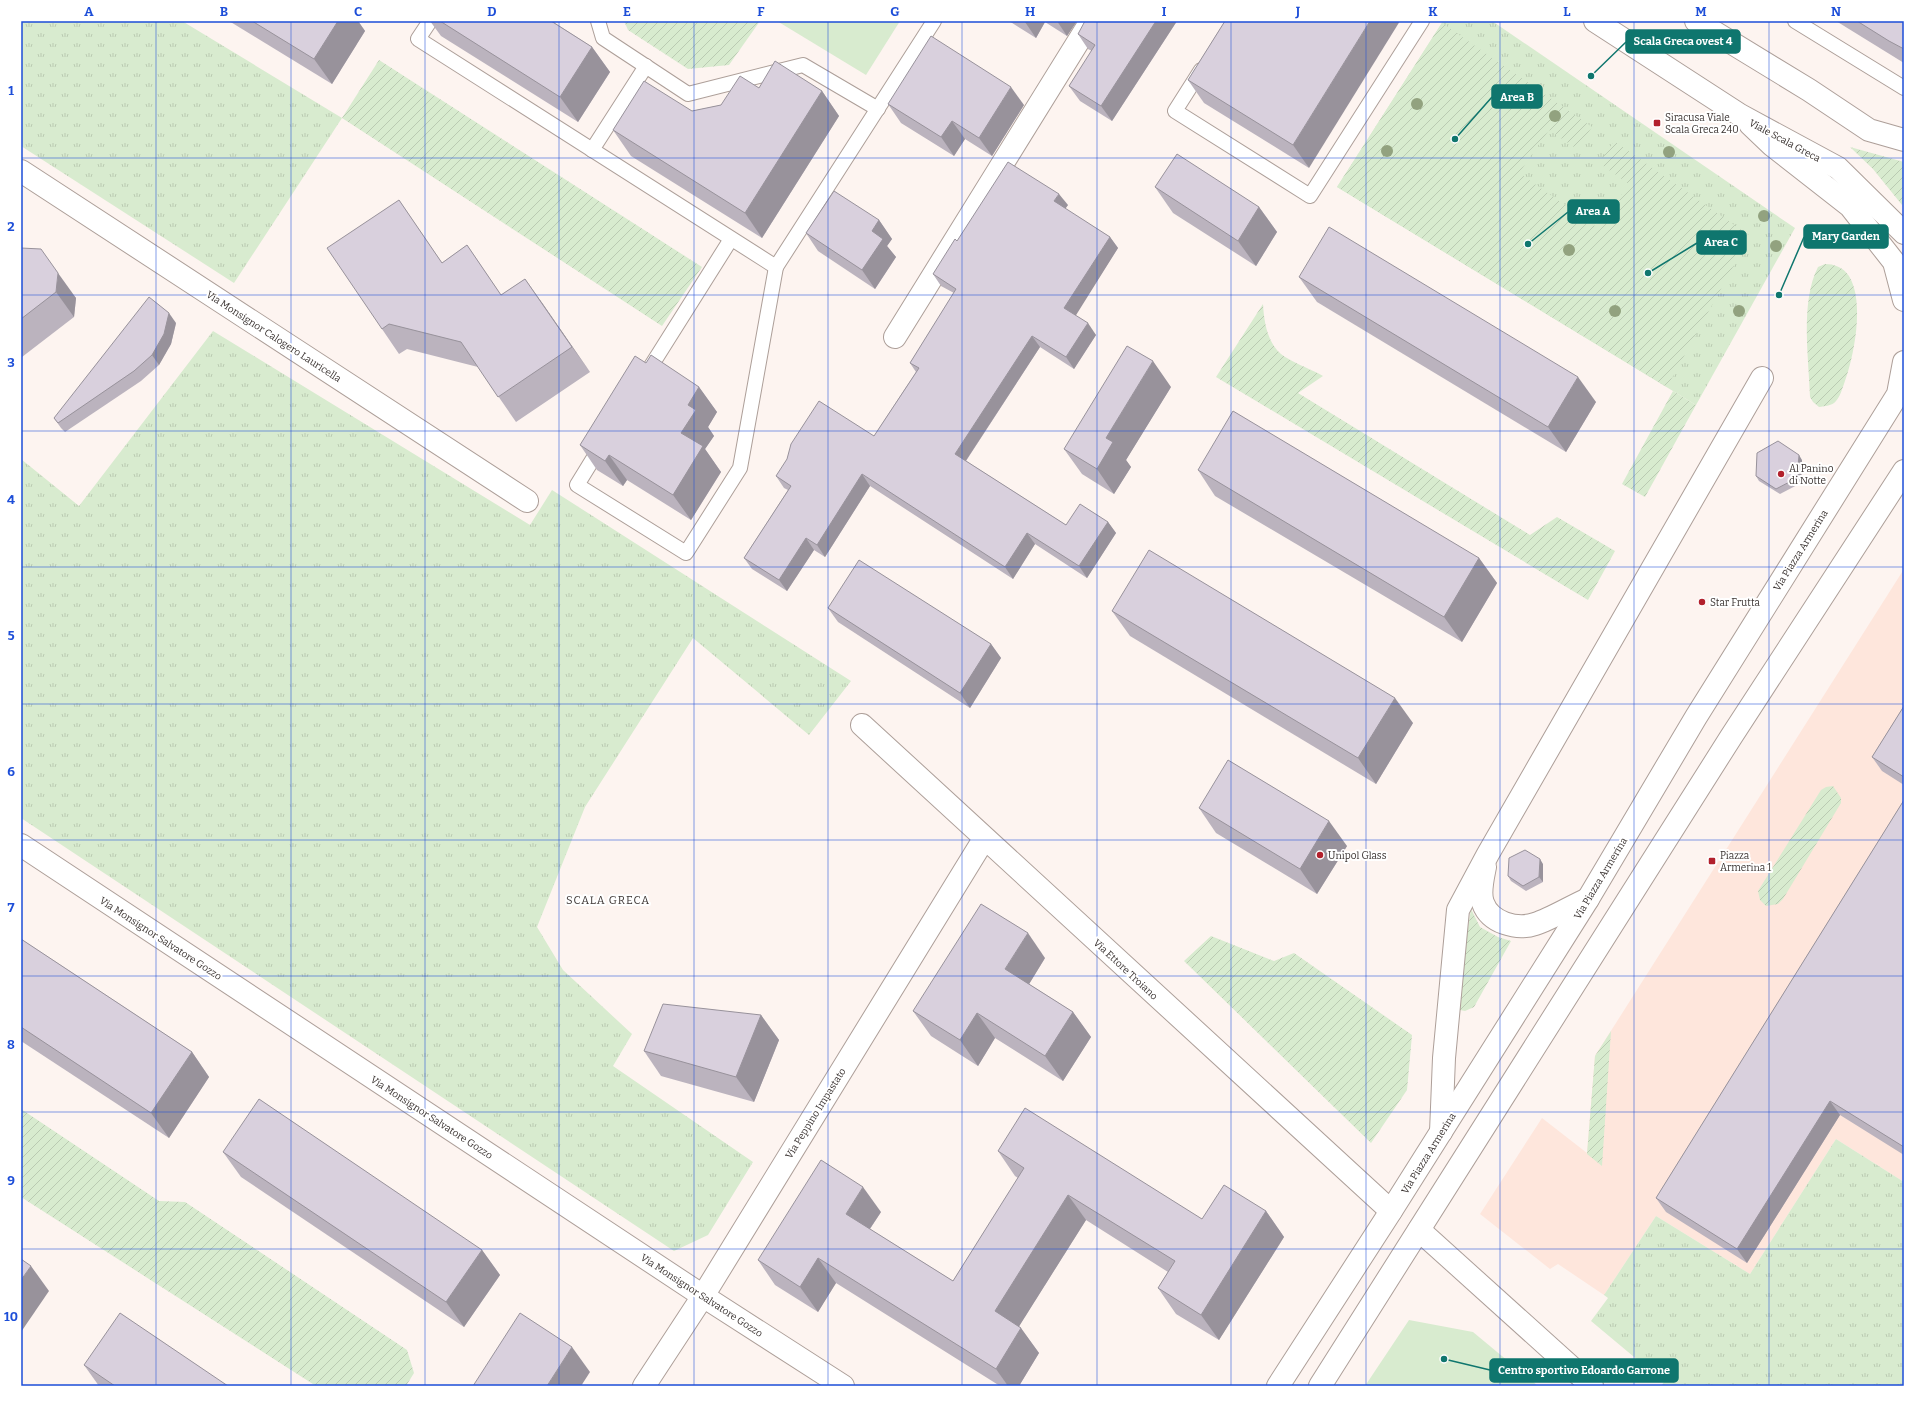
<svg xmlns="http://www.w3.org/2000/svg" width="1925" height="1407" viewBox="0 0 1925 1407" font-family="Bitter,serif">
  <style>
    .built { fill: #fee6dc }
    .grass { fill: url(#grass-tufts) }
    .garden { fill: url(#garden-furrows) }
    .pitch { fill: #d8ebcf }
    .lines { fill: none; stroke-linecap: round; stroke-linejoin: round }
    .lane-casing { stroke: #ad9f99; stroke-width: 16 }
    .street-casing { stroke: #ad9f99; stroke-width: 24 }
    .secondary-casing { stroke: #ad9f99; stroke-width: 24 }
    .primary-casing { stroke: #ad9f99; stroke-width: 24 }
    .lane { stroke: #fff; stroke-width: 14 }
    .street { stroke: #fff; stroke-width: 22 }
    .secondary { stroke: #fff; stroke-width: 22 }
    .primary { stroke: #fff; stroke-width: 22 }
    .tree { fill: #92a27f }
    .wall { fill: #bbb3be }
    .shaded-wall { fill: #98929b }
    .building { fill: #d9d0dd; stroke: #98929b }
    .grid { fill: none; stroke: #1d4ed8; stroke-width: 1; stroke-opacity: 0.55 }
    .poi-dot { fill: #b2202c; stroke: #fff; stroke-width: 1.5 }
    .labels { text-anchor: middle; stroke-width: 4; stroke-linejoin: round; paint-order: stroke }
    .poi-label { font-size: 10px; fill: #393230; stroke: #fff; text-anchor: start }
    .street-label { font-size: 10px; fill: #393230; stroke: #fff }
    .neighbourhood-label { font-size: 11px; letter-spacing: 1px; fill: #393230; stroke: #fff }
    .leader { fill: none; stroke: #0f766e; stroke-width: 1.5 }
    .callout-dot { fill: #0f766e; stroke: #fff; stroke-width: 1.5 }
    .callout { fill: #0f766e; stroke: #0f766e; stroke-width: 1.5 }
    .callout-label { font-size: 11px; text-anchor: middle; font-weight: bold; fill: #fff }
    .neatline { fill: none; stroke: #1d4ed8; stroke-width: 1.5 }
    .grid-label { font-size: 13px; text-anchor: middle; font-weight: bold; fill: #1d4ed8 }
  </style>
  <defs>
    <pattern id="grass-tufts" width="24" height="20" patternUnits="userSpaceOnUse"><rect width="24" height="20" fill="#d8ebcf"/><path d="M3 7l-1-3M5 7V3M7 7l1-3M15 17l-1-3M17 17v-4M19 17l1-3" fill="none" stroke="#bacab2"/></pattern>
    <pattern id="garden-furrows" width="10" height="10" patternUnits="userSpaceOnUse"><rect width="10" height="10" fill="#d8ebcf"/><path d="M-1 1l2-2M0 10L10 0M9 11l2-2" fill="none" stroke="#bacab2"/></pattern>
  </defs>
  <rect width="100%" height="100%" fill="#fdf4f0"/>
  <!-- built -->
  <path class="built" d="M1904,569V1182L1836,1139L1750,1274L1656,1216L1604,1295L1558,1264L1550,1269L1480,1214L1542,1118L1587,1153L1595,1056Z"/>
  <!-- grass -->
  <g class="grass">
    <path d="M21,21H182L342,118L234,283L21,146Z"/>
    <path d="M1443,21H1492L1795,228L1696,405L1337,187Z"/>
    <path d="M213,331L530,525L552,490L851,681L809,735L693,638L585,807L537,927L563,970L632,1034L613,1066L753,1162L708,1235L674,1251L21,818V459L79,506Z"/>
    <path d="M1836,1139L1904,1182V1386H1661L1664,1382L1591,1321L1608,1298L1604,1295L1656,1216L1750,1274Z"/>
  </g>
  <!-- garden -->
  <g class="garden">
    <path d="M624,21H760L729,65L688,69L628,30Z"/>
    <path d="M1442,23L1592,127L1577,149L1549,130L1519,173L1598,228L1629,184L1599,163L1614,141L1750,236L1667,387L1337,187Z"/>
    <path d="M379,60L702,267L662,326L342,118Z"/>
    <path d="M1850,147L1904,162V200L1902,205L1873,169Z"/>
    <path d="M1825,264C1834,264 1843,267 1849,276C1865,302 1854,357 1844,384C1842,389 1840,397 1836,401C1832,406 1825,406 1819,407L1813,402L1810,397C1809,358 1800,302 1818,267Z"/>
    <path d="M1263,304C1264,321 1267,342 1281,354C1289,361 1313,370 1323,376L1298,393L1530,535L1557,517L1615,551L1588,600L1216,377Z"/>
    <path d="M1673,391L1696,405L1645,497L1622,484Z"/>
    <path d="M1833,786L1841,798V803L1783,899L1778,904L1766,906L1760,900L1758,891L1821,790L1826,787Z"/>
    <path d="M1471,909L1480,927L1498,937L1511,941L1474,1007L1465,1011L1460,1010L1457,999Z"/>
    <path d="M1211,936L1274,961L1294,953L1412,1035L1407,1090L1371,1143L1184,961Z"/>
    <path d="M1611,1031L1602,1166L1587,1154L1595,1056Z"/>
    <path d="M21,1109L159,1201L185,1202L407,1350L414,1373L406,1386H316L21,1197Z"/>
  </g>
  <!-- pitch -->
  <g class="pitch">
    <path d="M777,21H900L866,75Z"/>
    <path d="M1409,1320L1473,1332L1538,1386H1365Z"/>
  </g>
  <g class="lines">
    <defs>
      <g id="lane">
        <path d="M430,21L418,39L776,267L934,21"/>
        <path d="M598,21L603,38L688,94L803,65L878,109"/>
        <path d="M1795,21L1904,88"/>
        <path d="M1201,70L1175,111L1310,196L1422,21"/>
        <path d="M592,150L646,66"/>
        <path d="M646,374L731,239"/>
        <path d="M601,446L577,485L686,553L740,468L776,267"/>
      </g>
      <g id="street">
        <path d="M21,171L527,501"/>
        <path d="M895,337L1091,21"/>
        <path d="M862,725L1391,1211"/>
        <path d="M21,845L703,1296L843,1386"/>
        <path d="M1485,867C1483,877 1479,893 1483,903C1490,923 1517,930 1535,924C1551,919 1572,906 1588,899"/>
        <path d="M1441,1132L1444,1058L1458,910L1488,854L1762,378"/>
        <path d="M1419,1230L1592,1386"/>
        <path d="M644,1386L703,1296L984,839"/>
      </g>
      <g id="secondary">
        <path d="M1750,124L1772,145L1850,206L1894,262L1904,300"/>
        <path d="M1278,1386L1391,1211L1588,899L1696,717L1898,394L1904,362"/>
        <path d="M1320,1386L1731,737L1904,471"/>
      </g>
      <g id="primary">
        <path d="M1595,21L1740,115L1838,168L1904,233"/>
        <path d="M1696,21L1809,90L1869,130L1904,140"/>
      </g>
    </defs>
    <!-- lane casing -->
    <use href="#lane" class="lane-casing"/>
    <!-- street casing -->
    <use href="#street" class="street-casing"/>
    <!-- secondary casing -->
    <use href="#secondary" class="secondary-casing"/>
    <!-- primary casing -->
    <use href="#primary" class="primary-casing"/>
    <!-- lane -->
    <use href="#lane" class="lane"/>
    <!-- street -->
    <use href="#street" class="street"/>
    <!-- secondary -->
    <use href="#secondary" class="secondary"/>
    <!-- primary -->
    <use href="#primary" class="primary"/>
  </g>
  <!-- trees -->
  <g class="tree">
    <circle cx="1417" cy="104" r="6"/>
    <circle cx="1555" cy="116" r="6"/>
    <circle cx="1387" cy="151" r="6"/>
    <circle cx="1669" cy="152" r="6"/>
    <circle cx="1764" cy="216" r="6"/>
    <circle cx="1776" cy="246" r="6"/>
    <circle cx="1569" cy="250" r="6"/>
    <circle cx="1615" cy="311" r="6"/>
    <circle cx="1739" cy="311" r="6"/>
  </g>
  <!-- wall -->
  <g class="wall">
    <path d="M229,21H358L365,31L332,84Z"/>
    <path d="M430,21H554L555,23L592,47L610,72L578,122L441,36Z"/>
    <path d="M1009,21H1077L1067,36L1045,22L1036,38Z"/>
    <path d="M1177,21L1112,121L1080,101L1069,86L1092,51L1088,49L1078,34Z"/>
    <path d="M1225,21L1309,168L1204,103L1188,80Z"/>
    <path d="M1836,21H1904V63Z"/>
    <path d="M759,88L822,91L839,116L762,238L631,156L613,130L692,111L721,105Z"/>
    <path d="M888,104L1024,105L992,156L965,139L954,156L901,123Z"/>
    <path d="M1155,187L1259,207L1277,232L1256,266L1173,213Z"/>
    <path d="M399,200L442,263L467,245L501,295L525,279L590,372L516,422L478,367L407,349L399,354L382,329Z"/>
    <path d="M1068,205L1065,209L1110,237L1118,248L1075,315L1096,335L1074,369L1040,347L966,461L1066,525L1108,522L1116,533L1087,578L1035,544L1013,579L870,486L825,557L814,550L787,591L752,569L744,558L788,490L784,488L776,476L874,436L916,372L910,363L954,293L941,286L933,274L957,241Z"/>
    <path d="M879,220L892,239L887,246L896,257L875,289L818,251L806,233Z"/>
    <path d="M21,248L76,298L74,317L22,357H21Z"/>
    <path d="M1299,277L1596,402L1566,452L1317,302Z"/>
    <path d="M176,323L171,344L159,365L141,381L65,432L61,428L54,418Z"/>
    <path d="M646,363L699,387L717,412L708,427L714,436L705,449L721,472L691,520L627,480L623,486L597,470L580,445Z"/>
    <path d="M1171,387L1126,460L1131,467L1114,494L1082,474L1064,449Z"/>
    <path d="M1802,460L1801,483L1780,494L1759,481L1756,476Z"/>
    <path d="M1198,470L1479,558L1497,583L1462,642L1215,496Z"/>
    <path d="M828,608L991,644L1001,658L970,708L838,622Z"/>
    <path d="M1112,611L1413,723L1376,784L1130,636Z"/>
    <path d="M1904,706V785L1882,771L1872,757Z"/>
    <path d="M1904,800V1155L1840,1115L1747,1263L1666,1212L1656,1198Z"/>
    <path d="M1199,808L1347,846L1317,894L1216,833Z"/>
    <path d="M1543,864V882L1526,891L1511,881L1508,876Z"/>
    <path d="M21,939L192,1052L209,1077L169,1138L21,1041Z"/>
    <path d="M1045,958L1029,984L1073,1012L1091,1037L1063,1081L995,1038L978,1066L931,1036L913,1011Z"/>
    <path d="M761,1015L779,1040L754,1102L661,1076L644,1051Z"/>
    <path d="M998,1151L1202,1219L1266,1211L1284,1237L1219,1340L1176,1314L1158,1288L1168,1272L1086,1220L1019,1326L1039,1353L1019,1386H1000L836,1283L818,1312L775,1285L758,1260L881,1212L870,1229L953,1281L1018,1178L1015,1176Z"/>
    <path d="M223,1152L482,1250L500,1275L464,1327L241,1177Z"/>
    <path d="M84,1365L228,1386H99Z"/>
  </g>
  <!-- shaded-wall -->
  <g class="shaded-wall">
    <path d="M338,21H358L365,31L332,84L314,59Z"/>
    <path d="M1026,21H1045V22L1036,38L1025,22Z"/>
    <path d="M1057,21H1077L1067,36Z"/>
    <path d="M1156,21H1177L1112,121L1101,106Z"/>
    <path d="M1370,21H1400L1309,168L1293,145Z"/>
    <path d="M592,47L610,72L578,122L560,97Z"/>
    <path d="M1011,87L1024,105L992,156L979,138Z"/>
    <path d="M822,91L839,116L762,238L745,213Z"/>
    <path d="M952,121L965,139L954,156L941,137Z"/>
    <path d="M1059,194L1068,205L1062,213L1054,201Z"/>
    <path d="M1259,207L1277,232L1256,266L1238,241Z"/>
    <path d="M879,220L892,239L887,246L896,257L875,289L862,270L872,231Z"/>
    <path d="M1110,237L1118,248L1073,320L1064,308Z"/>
    <path d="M58,273L76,298L74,317L56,292Z"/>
    <path d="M525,279L543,304L590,372L572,347Z"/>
    <path d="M169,313L176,323L171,344L159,365L152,355Z"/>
    <path d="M1088,323L1096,335L1074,369L1066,357Z"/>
    <path d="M1032,336L1040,347L963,465L955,454Z"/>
    <path d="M1153,361L1171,387L1126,460L1131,467L1114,494L1097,469L1106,438Z"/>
    <path d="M1578,377L1596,402L1566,452L1548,427Z"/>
    <path d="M699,387L717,412L708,427L714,436L705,449L721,472L691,520L673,495L681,433L688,405Z"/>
    <path d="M609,455L627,480L623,486L605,461Z"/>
    <path d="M1799,455L1802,460L1801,483L1797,478Z"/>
    <path d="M862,474L870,486L825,557L817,545Z"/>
    <path d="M1108,522L1116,533L1087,578L1079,566Z"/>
    <path d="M1027,533L1035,544L1013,579L1005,567Z"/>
    <path d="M806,538L814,550L787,591L779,580Z"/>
    <path d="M1479,558L1497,583L1462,642L1444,617Z"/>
    <path d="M991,644L1001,658L970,708L960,693Z"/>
    <path d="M1395,698L1413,723L1376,784L1358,758Z"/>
    <path d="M1329,821L1347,846L1317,894L1300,869Z"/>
    <path d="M1540,859L1543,864V882L1539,877Z"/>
    <path d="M1028,933L1045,958L1023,994L1005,969Z"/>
    <path d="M1073,1012L1091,1037L1063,1081L1045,1056Z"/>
    <path d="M977,1013L995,1038L978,1066L960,1040Z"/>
    <path d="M761,1015L779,1040L754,1102L736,1077Z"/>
    <path d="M192,1052L209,1077L169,1138L151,1113Z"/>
    <path d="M1830,1101L1840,1115L1747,1263L1737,1249Z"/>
    <path d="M863,1187L881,1212L863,1239L846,1214Z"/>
    <path d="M1068,1195L1086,1220L1013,1336L995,1311Z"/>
    <path d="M1266,1211L1284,1237L1219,1340L1201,1315Z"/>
    <path d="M482,1250L500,1275L464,1327L446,1302Z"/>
    <path d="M818,1258L836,1283L818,1312L800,1287Z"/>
    <path d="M31,1266L49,1291L21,1332V1280Z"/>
    <path d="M1021,1328L1039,1353L1019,1386H1008L996,1369Z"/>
    <path d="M572,1347L590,1372L581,1386H547Z"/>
  </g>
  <!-- building -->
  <g class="building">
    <path d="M252,21H338L314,59Z"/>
    <path d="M440,21H551L592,47L560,97Z"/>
    <path d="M1085,21H1156L1101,106L1069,86L1095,45L1078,34Z"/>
    <path d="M1225,21H1370L1293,145L1188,80Z"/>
    <path d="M1857,21H1904V49L1889,41Z"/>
    <path d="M931,36L1011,87L979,138L952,121L941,137L888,104Z"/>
    <path d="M775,61L822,91L745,213L613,130L644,81L692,111L721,105L740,76L759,88Z"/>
    <path d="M1177,154L1259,207L1238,241L1155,187Z"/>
    <path d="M1008,162L1059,194L1054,201L1110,237L1064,308L1088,323L1066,357L1032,336L955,454L1066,525L1080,504L1108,522L1079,566L1027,533L1005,567L862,474L817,545L806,538L779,580L744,558L791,486L776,476L787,459L791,444L819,401L874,436L919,368L910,363L956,289L933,274L955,239L957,241Z"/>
    <path d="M834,191L879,220L872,231L883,239L862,270L806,233Z"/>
    <path d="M399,200L442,263L467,245L501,295L525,279L572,347L498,397L461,342L389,324L382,329L327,248Z"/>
    <path d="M1329,227L1578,377L1548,427L1299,277Z"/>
    <path d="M21,248L41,249L58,273L56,292L21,319Z"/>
    <path d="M149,297L169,313L164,334L152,355L134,371L58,423L54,418Z"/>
    <path d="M1127,346L1153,361L1106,438L1113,442L1097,469L1064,449Z"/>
    <path d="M651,355L699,387L688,405L696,410L681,433L703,446L673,495L609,455L605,461L580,445L635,356L646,363Z"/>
    <path d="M1233,411L1479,558L1444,617L1198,470Z"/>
    <path d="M1778,441L1799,455L1797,478L1776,489L1756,476L1757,453Z"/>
    <path d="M1149,550L1395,698L1358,758L1112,611Z"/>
    <path d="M859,560L991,644L960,693L828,608Z"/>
    <path d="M1904,706V777L1872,757Z"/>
    <path d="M1228,760L1329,821L1300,869L1199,808Z"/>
    <path d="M1904,800V1147L1830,1101L1737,1249L1656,1198Z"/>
    <path d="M1525,850L1540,859L1539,877L1523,886L1508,876L1509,858Z"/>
    <path d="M981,904L1028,933L1005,969L1073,1012L1045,1056L977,1013L960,1040L913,1011Z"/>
    <path d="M21,939L192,1052L151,1113L21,1027Z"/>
    <path d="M663,1004L761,1015L736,1077L644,1051Z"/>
    <path d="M259,1099L482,1250L446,1302L223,1152Z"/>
    <path d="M1025,1108L1202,1219L1224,1185L1266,1211L1201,1315L1158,1288L1175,1261L1068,1195L995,1311L1021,1328L996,1369L818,1258L800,1287L758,1260L821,1160L863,1187L846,1214L953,1281L1024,1168L998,1151Z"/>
    <path d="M21,1259L31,1266L21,1280Z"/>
    <path d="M120,1313L228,1386H115L84,1365Z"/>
    <path d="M520,1313L572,1347L547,1386H473Z"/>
  </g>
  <!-- grid -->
  <path class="grid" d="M156,21V1386M291,21V1386M425,21V1386M559,21V1386M694,21V1386M828,21V1386M962,21V1386M1097,21V1386M1231,21V1386M1366,21V1386M1500,21V1386M1634,21V1386M1769,21V1386M21,158H1904M21,295H1904M21,431H1904M21,567H1904M21,704H1904M21,840H1904M21,976H1904M21,1112H1904M21,1249H1904"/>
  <!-- markers -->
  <g class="poi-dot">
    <rect x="1653" y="119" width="8" height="8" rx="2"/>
    <circle cx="1781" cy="474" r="4"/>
    <circle cx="1702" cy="602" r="4"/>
    <circle cx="1320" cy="855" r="4"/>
    <rect x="1708" y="857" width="8" height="8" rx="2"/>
  </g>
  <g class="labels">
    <!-- poi labels -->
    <g class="poi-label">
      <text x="1665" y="121">Siracusa Viale<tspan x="1665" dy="12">Scala Greca 240</tspan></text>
      <text x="1789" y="472">Al Panino<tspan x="1789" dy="12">di Notte</tspan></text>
      <text x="1710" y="606">Star Frutta</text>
      <text x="1328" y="859">Unipol Glass</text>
      <text x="1720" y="859">Piazza<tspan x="1720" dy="12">Armerina 1</tspan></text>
    </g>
    <!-- street labels -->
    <g class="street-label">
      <text transform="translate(1785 140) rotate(28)" y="4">Viale Scala Greca</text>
      <text transform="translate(274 336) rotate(33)" y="4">Via Monsignor Calogero Lauricella</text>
      <text transform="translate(1800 550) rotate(-58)" y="4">Via Piazza Armerina</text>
      <text transform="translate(1600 878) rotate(-59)" y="4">Via Piazza Armerina</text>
      <text transform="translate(161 938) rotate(33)" y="4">Via Monsignor Salvatore Gozzo</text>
      <text transform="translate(1126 969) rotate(43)" y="4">Via Ettore Troiano</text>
      <text transform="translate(815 1113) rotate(-58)" y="4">Via Peppino Impastato</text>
      <text transform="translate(432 1117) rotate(33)" y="4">Via Monsignor Salvatore Gozzo</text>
      <text transform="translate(1428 1153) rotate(-58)" y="4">Via Piazza Armerina</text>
      <text transform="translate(702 1295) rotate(33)" y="4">Via Monsignor Salvatore Gozzo</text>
    </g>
    <!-- neighbourhood labels -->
    <g class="neighbourhood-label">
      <text x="608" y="904">SCALA GRECA</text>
    </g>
  </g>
  <!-- callouts -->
  <path class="leader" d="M1591 76L1626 42M1455 139L1492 97M1528 244L1568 212M1779 295L1804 237M1648 273L1697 243M1444 1359L1490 1370"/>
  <g class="callout-dot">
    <circle cx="1591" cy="76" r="4"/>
    <circle cx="1455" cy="139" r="4"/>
    <circle cx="1528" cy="244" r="4"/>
    <circle cx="1779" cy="295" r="4"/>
    <circle cx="1648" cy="273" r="4"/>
    <circle cx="1444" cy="1359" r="4"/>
  </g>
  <g class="callout">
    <rect x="1626" y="30" width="114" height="23" rx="4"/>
    <rect x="1492" y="85" width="50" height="23" rx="4"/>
    <rect x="1568" y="200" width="51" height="23" rx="4"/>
    <rect x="1804" y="225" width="84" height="23" rx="4"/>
    <rect x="1697" y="231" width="49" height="23" rx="4"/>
    <rect x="1490" y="1359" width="188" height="23" rx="4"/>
  </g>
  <g class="callout-label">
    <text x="1683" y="45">Scala Greca ovest 4</text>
    <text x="1517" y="101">Area B</text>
    <text x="1593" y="215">Area A</text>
    <text x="1846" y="240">Mary Garden</text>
    <text x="1721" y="246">Area C</text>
    <text x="1584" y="1374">Centro sportivo Edoardo Garrone</text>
  </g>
  <!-- border -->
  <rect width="1925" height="1407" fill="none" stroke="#ffffff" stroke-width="44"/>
  <rect x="22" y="22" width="1881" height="1363" class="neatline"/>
  <g class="grid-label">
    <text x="89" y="16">A</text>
    <text x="224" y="16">B</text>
    <text x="358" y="16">C</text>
    <text x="492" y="16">D</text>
    <text x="627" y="16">E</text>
    <text x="761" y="16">F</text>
    <text x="895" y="16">G</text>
    <text x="1030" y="16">H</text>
    <text x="1164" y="16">I</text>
    <text x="1298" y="16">J</text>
    <text x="1433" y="16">K</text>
    <text x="1567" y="16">L</text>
    <text x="1701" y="16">M</text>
    <text x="1836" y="16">N</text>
    <text x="11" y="95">1</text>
    <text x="11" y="231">2</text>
    <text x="11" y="367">3</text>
    <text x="11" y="504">4</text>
    <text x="11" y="640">5</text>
    <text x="11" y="776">6</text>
    <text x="11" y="912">7</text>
    <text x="11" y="1049">8</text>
    <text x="11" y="1185">9</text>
    <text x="11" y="1321">10</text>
  </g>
</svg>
